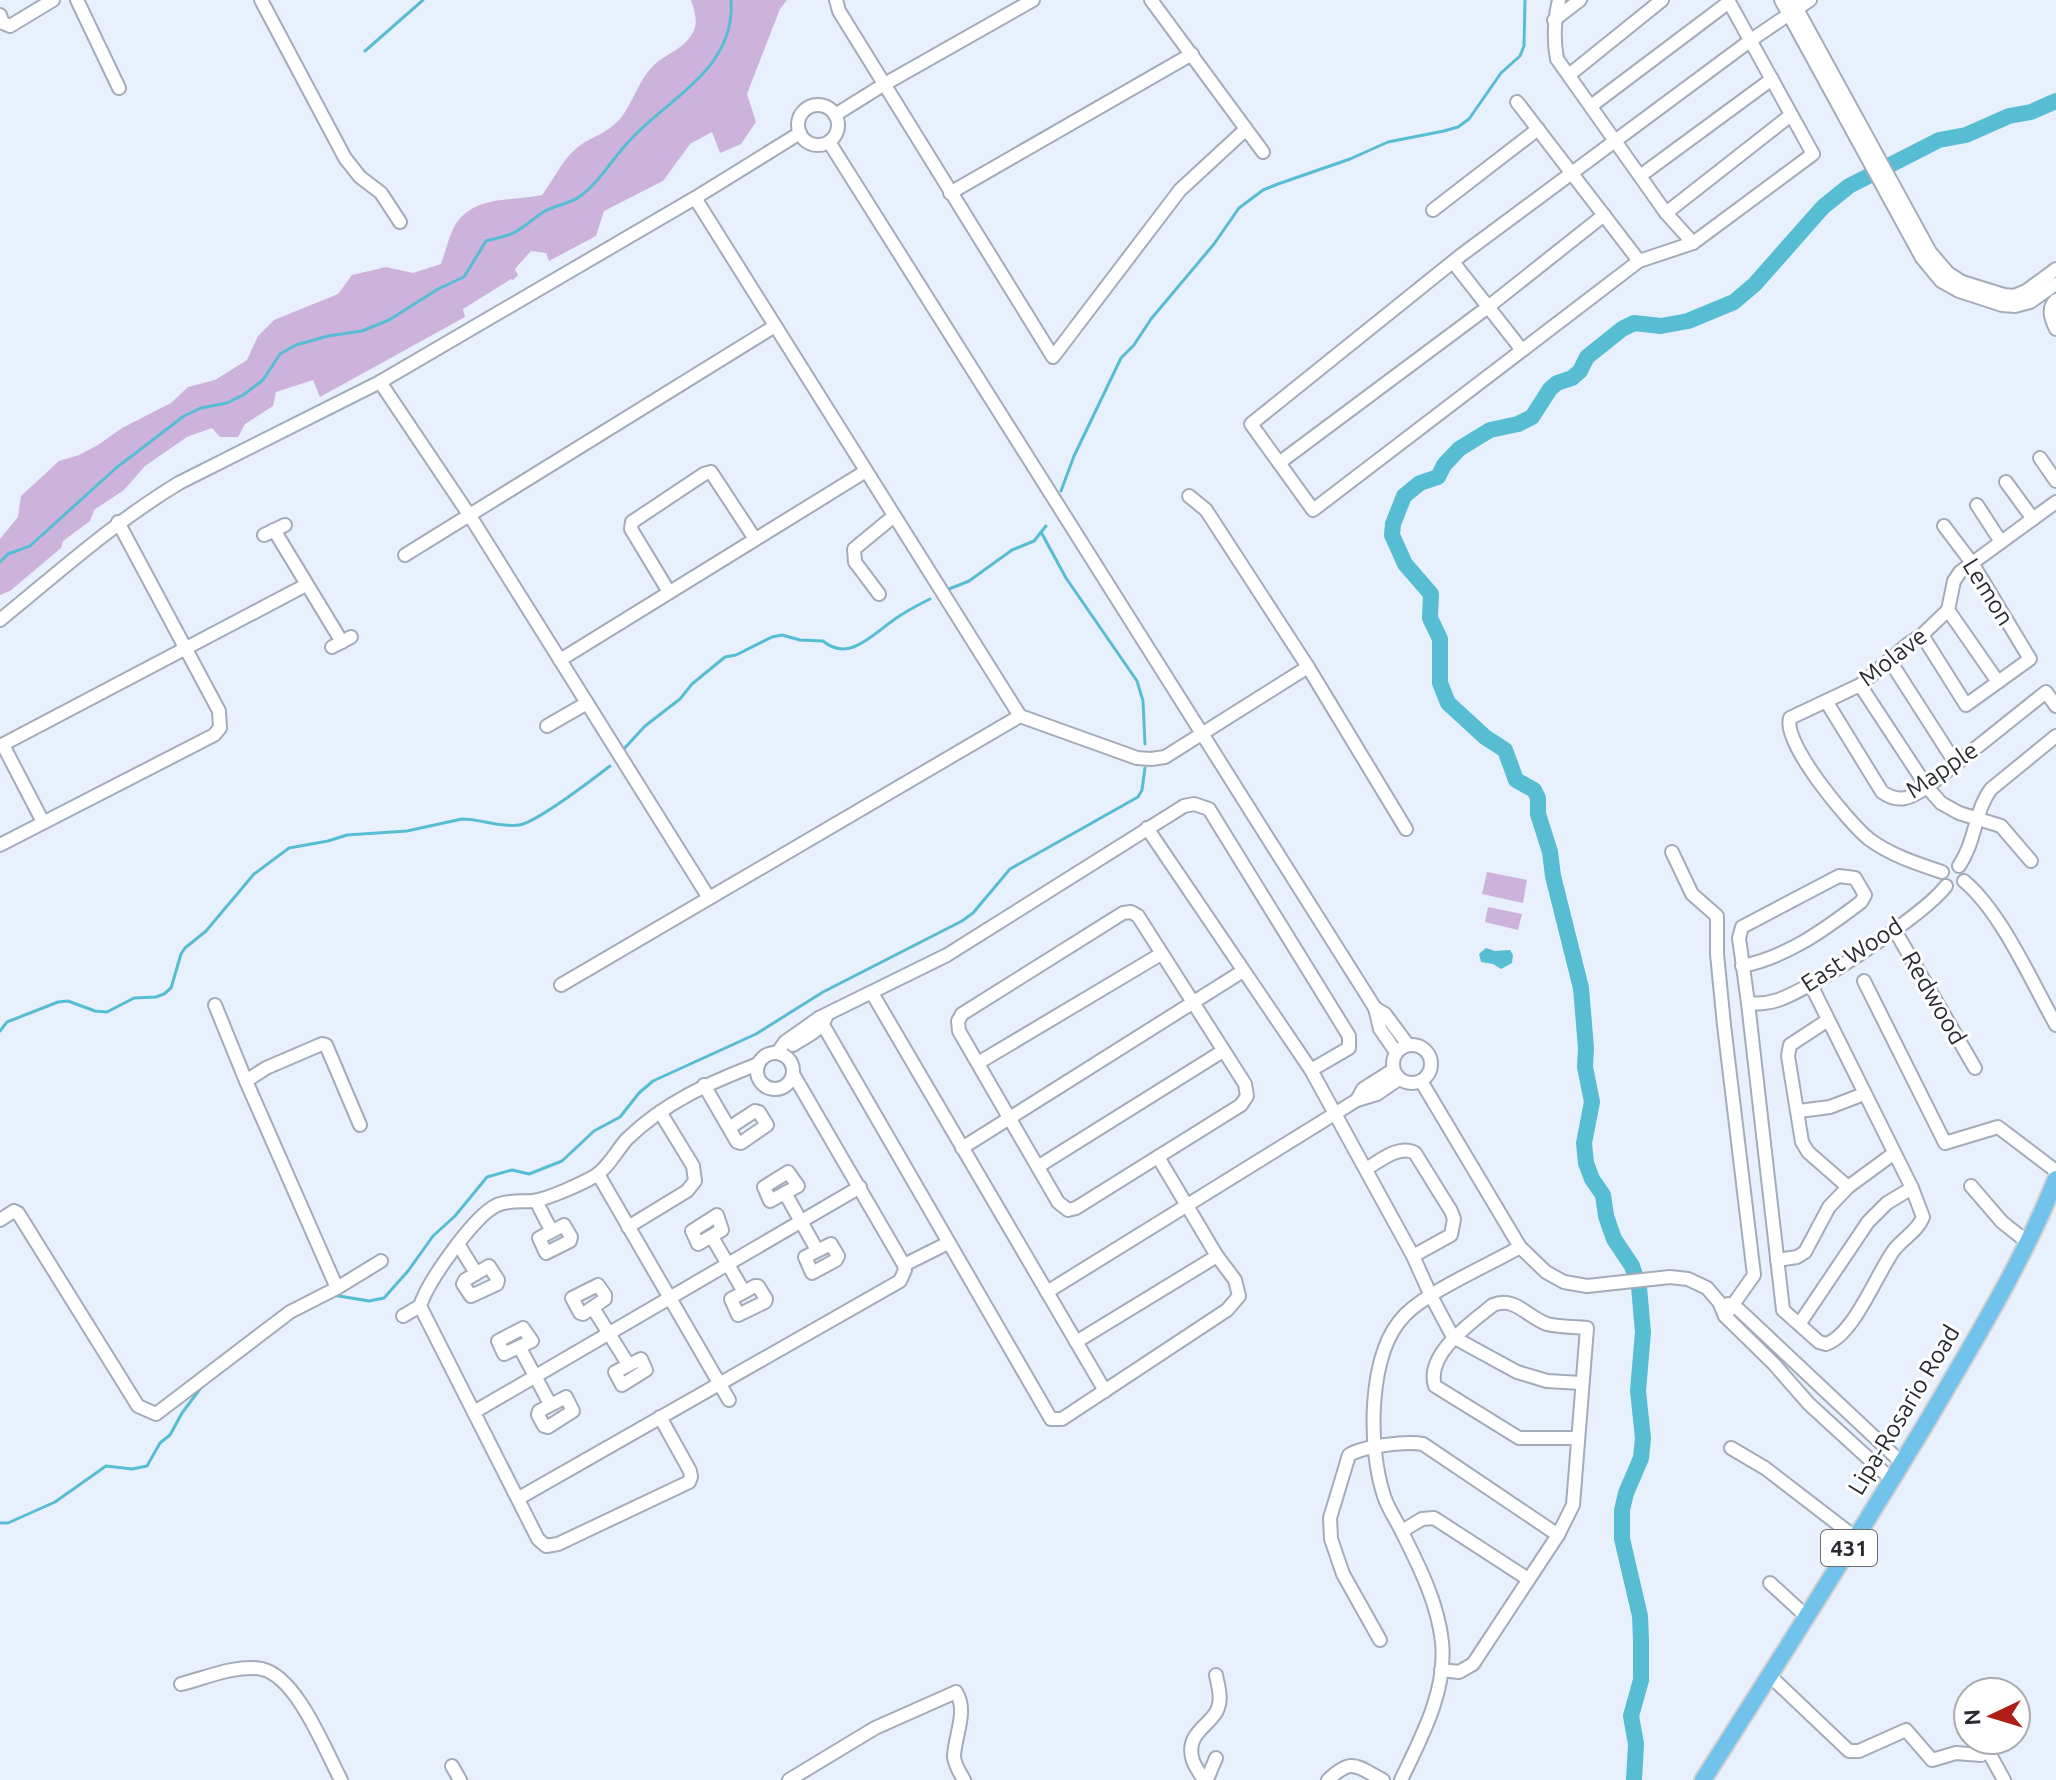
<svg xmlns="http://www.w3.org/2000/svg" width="2056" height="1780" viewBox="0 0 2056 1780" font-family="Ubuntu,sans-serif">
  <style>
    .green { fill: #cdb3db }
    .water { fill: #56bdd3 }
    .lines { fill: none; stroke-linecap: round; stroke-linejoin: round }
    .stream { stroke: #56bdd3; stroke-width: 3 }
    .river { stroke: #56bdd3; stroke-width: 16 }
    .minor-casing { stroke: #a4abb9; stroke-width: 16 }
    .major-casing { stroke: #d0d0d2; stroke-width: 20 }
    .minor { stroke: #fff; stroke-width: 12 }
    .major { stroke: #71c3eb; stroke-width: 16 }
    .labels { text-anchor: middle; stroke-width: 6; stroke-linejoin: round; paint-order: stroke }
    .shield { fill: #fff; stroke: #696b6f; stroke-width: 2 }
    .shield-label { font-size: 22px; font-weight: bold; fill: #292b31 }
    .street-label { font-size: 24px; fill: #292b31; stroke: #fff }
  </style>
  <rect width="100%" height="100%" fill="#e8f0fe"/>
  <!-- green -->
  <g class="green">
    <path d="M691,0H787L780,9L747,94L756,122L741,144L720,153L712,132L690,144L663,181L604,211L596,236L549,261L546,253L531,251L515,269L518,275L513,280L511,279L463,309L465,317L320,397L313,380L276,392L273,406L245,424L238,437H220L212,428L187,437L145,466L124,490L94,510L90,521L63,541L61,548L10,591L0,595V539L18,517L21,496L59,461L79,455L98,445L122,428L171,403L188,387L215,380L247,360L258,336L274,320L338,294L352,275L386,267L413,273L441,264C445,253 448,240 453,229C471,194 510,202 542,195C555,178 562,159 579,146C593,136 606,134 620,119C633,103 638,81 653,66C665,54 687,48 694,30C698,21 694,9 691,0Z"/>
    <path d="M1487,872L1527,880L1523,903L1482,894Z"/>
    <path d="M1488,907L1522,914L1518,930L1485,922Z"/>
  </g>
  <!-- water -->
  <path class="water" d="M1486,948L1495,951L1510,950L1513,955L1512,963L1501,969L1493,964L1481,962L1479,954Z"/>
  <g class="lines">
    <!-- stream -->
    <g class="stream">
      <path d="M365,51L423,0"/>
      <path d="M1061,491L1074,456L1121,358L1134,345L1151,319L1214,244L1239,208L1263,190L1278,184L1350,159L1388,142L1444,131L1458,127L1469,119L1501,73L1520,56L1524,46L1525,0"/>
      <path d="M1041,532L1066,578L1137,681L1143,701L1145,744"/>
      <path d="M0,562L8,554L30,546L116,468L184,416L201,408L227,403L243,395L263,380L280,354L296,345L328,336L362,331L389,320L438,289L464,277L486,241C496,238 507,237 515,232C526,226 535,217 545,211C556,205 569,204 579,197C600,182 614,156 632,138C672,96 736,67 731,0"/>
      <path d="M949,589L969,581L1012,550L1034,541L1046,526"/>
      <path d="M622,751L645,726L680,699L692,684L725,657L736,655L772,637L782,635L800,640L823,641C849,663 873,634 895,619C906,611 918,605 930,599"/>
      <path d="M0,1031L7,1022L58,1002L68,1001L95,1011L107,1012L134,998L156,997L164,994L171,988L181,954L185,948L206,931L254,874L289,848L328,841L347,835L407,831L462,819C481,819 500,828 519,825C538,822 593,779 610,766"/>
      <path d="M333,1295L369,1301L384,1298L408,1271L433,1236L455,1216L487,1177L512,1170L529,1174L562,1161L594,1131L620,1117L639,1093L653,1081L756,1034L823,992L962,921L973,913L1010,869L1138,797L1142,790L1145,768"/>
      <path d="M0,1523H8L55,1502L106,1466L132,1469L147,1466L160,1443L170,1435L182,1413L203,1385"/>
    </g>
    <!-- river -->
    <path class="river" d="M1634,1780L1636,1744L1631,1716L1641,1680V1641L1640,1616L1622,1539V1510L1626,1493L1641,1458L1643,1438L1638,1391L1643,1332L1639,1287L1632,1266L1614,1239L1606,1216L1603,1195L1592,1179L1586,1163L1584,1143L1592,1102L1585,1067L1586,1048L1581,988L1553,876L1550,852L1538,814V798L1534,790L1516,780L1505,750L1485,737L1448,703L1440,683V639L1430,618L1431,594L1405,564L1392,535L1393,524L1404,496L1420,483L1438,477L1444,465L1459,449L1490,430L1518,424L1532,417L1550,389L1557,383L1572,378L1580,371L1587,357L1622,329L1634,323L1661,326L1688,321L1734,302L1755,284L1823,207L1849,186L1939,140L1966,135L2009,116L2031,112L2056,101"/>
    <defs>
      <g id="minor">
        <path d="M77,0L119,88"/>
        <path d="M261,0L345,158L360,177L381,193L400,222"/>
        <path d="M836,0L839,11L1053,357L1180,190L1245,130"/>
        <path d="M1151,0L1263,152"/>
        <path d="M1559,0C1554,21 1553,38 1557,59L1666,213L1693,243"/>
        <path d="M1728,0L1813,154L1693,243L1639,261L1313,510L1251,424L1460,256L1751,40L1810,0"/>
        <path d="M1781,0L1922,258L1941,281L1959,291L2002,305L2015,306L2030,302L2056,284"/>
        <path d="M1792,0L1930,252L1948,273L1962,282L2004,295L2014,296L2026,291L2056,269"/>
        <path d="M0,15L3,23L10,26L53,0"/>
        <path d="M1554,20L1580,0"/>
        <path d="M1569,75L1662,0"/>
        <path d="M1517,102L1639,261"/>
        <circle cx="818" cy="125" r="20"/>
        <path d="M1591,106L1729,2"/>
        <path d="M835,115L883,85L1033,0"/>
        <path d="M829,142L1375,1008L1380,1029L1396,1052"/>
        <path d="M1640,176L1772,79"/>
        <path d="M950,193L1192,54"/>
        <path d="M695,198L1020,716L1137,758L1151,759L1165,757L1308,667"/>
        <path d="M1433,210L1538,129"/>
        <path d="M1666,213L1791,115"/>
        <path d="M1453,262L1522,350"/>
        <path d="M2056,300C2047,308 2051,319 2056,329"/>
        <path d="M380,382L470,516L709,898"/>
        <path d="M2040,458L2056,481"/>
        <path d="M1279,463L1488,307L1604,215"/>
        <path d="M2006,482L2033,519"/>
        <path d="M1189,496L1206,510L1308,667L1406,829"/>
        <path d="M1977,505L2001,542"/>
        <path d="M274,530L342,642"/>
        <path d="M264,535L285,525"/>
        <path d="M405,555L775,326"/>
        <path d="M669,592L631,529L632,522L704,474L711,472L755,539"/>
        <path d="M879,594L855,562L854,549L894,516"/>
        <path d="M1948,610L1998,682"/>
        <path d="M0,620C59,572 113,523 179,483L380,382L695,198L800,133"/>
        <path d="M1922,635L1966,705L2030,659L1972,563L1944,526"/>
        <path d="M332,647L351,637"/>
        <path d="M560,660L866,471"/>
        <path d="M1890,661L1956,764"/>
        <path d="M1860,685L1927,787L1941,803L1959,813L2001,826L2031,861"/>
        <path d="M1826,701L1882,792C1899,804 1911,798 1927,787L2046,692L2056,706"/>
        <path d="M547,726L587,703"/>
        <path d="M3,745L43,822"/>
        <path d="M0,746L306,585"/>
        <path d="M1147,828L1311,1070L1413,1256L1431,1296L1453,1337L1517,1372L1547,1381L1581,1383"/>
        <path d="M0,845L214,735L220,728L219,711L118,522"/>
        <path d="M1672,852L1692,894L1717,916V954L1724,1025L1754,1275L1725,1316"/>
        <path d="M1959,866C1976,841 1974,812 1991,789L2056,736"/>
        <path d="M1942,872C1918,864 1890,855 1869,839C1849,823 1782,743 1790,718L1860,685L1908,644L1922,635L1948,610L1954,581L1960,572L2056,502"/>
        <path d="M1964,881C2002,913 2031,981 2056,1025"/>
        <path d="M1131,912L1138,916L1245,1084L1247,1096L1241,1105L1076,1208L1068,1210L1058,1202L959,1031L958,1021L962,1014L1123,913Z"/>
        <path d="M1894,929L1975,1068"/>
        <path d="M1742,966C1787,957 1824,930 1861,902L1865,895L1855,878L1839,876L1742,927L1739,938L1748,1003L1783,1310L1819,1342L1826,1344C1854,1335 1877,1273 1894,1250C1903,1238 1918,1231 1923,1217L1912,1188L1811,985"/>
        <path d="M1864,981L1945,1143L1998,1127L2056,1171"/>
        <path d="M561,985L1020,716"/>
        <path d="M872,993L1105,1391"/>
        <path d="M1748,1003C1758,1004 1769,1003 1778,1000C1813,988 1925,914 1946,886"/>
        <path d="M215,1005L246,1081"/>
        <path d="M1375,1008L1385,1014L1408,1045"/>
        <path d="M819,1018L1051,1419H1062L1227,1310L1239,1296L1235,1280L1217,1256L1158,1157"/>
        <path d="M1828,1020L1790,1045L1788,1056L1802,1142L1808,1152L1848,1187"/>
        <circle cx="1412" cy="1064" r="19"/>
        <path d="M793,1045C805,1037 821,1031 826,1017"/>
        <path d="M777,1053L785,1042L819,1018L947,955L1184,806L1194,804L1209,809L1349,1036V1048L1311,1070"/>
        <circle cx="775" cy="1071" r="18"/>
        <path d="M978,1063L1161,954"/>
        <path d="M1421,1081L1520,1247L1546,1272L1564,1282L1587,1286L1670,1277L1688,1279L1707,1288L1719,1302L1725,1316L1774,1364L1809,1404L1892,1480"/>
        <path d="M704,1085L737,1142L741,1143L767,1125L759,1112L755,1111L729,1128"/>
        <path d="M1357,1100L1363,1089L1393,1070"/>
        <path d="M1799,1111L1830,1107L1864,1094"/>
        <path d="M962,1148L1243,971"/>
        <path d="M1039,1166L1223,1051"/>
        <path d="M1366,1169C1380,1161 1399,1144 1415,1153L1451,1211L1454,1219L1451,1235L1413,1256"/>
        <path d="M788,1172L798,1186L770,1201L764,1187Z"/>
        <path d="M598,1174L729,1400"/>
        <path d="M1971,1186L2002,1222L2026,1241"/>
        <path d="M785,1193L817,1250"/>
        <path d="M536,1201L551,1230"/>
        <path d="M717,1215L722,1230L698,1244L692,1231Z"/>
        <path d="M0,1220L14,1211L18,1213L138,1406L156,1414L290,1312L337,1288L246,1081L266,1068L322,1044L326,1045L360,1125"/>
        <path d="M564,1225L571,1237L570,1241L546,1253L539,1238Z"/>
        <path d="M628,1227L687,1191L695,1181L693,1166L660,1112"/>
        <path d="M712,1237L744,1292"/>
        <path d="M458,1244L476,1273"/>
        <path d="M831,1244L838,1256L836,1260L812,1273L805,1257Z"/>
        <path d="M1777,1260L1797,1257L1805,1252L1829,1207L1848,1187L1893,1154"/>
        <path d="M904,1265L948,1243"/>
        <path d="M489,1266L498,1280L497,1284L471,1296L463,1284L465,1280Z"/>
        <path d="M598,1285L605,1295V1299L583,1314L580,1313L572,1298Z"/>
        <path d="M755,1286H758L766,1299L765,1302L738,1315L731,1299Z"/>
        <path d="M337,1288L381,1261"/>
        <path d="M1047,1292L1357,1100L1377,1094L1399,1079"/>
        <path d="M1728,1304L1735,1306L1902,1463"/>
        <path d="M593,1308L628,1364"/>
        <path d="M403,1316L420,1306"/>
        <path d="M1800,1323L1868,1222L1887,1203L1912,1188"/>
        <path d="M523,1328L532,1341L504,1354L498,1341Z"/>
        <path d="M1076,1342L1217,1256"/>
        <path d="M520,1348L550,1404"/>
        <path d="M641,1359L646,1370L622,1385L615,1372Z"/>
        <path d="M566,1397L573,1411L548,1427L544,1426L538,1415L539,1411Z"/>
        <path d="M474,1412L860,1187"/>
        <path d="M660,1417L690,1471L691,1477L689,1482L558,1544L546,1546L538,1539L420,1306C428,1281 474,1216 497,1205C509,1200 521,1202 533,1201C548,1199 581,1184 595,1176C608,1168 617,1150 627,1139C665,1102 709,1083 758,1064"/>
        <path d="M1731,1448L1765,1468L1856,1538"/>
        <path d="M519,1498L900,1281L905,1270L904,1265L793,1074"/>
        <path d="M1402,1531L1422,1519L1434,1518L1528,1579"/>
        <path d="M1770,1583L1806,1616"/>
        <path d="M1380,1640L1343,1574L1331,1539L1330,1518L1349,1455C1364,1446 1406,1441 1423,1444L1558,1535"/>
        <path d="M1441,1670L1459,1672L1473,1664L1558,1535L1573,1505L1587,1328C1574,1327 1559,1327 1547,1324C1527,1317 1515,1296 1493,1305C1472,1322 1425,1354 1435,1386L1519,1438H1578"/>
        <path d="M1769,1675L1849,1751H1859L1906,1730L1932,1760L1956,1753L1981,1755L2006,1740"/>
        <path d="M181,1684C205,1678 237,1664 262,1669C297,1677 325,1750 341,1780"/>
        <path d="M2016,1734L2018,1733"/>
        <path d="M1988,1751L2004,1780"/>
        <path d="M452,1766L460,1780"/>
        <path d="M789,1780L875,1728L956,1692C968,1711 955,1735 954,1756C954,1764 960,1773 964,1780"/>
        <path d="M1204,1780C1200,1773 1193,1765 1192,1757C1186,1732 1213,1724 1218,1708C1222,1697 1218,1686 1216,1675"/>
        <path d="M1204,1780L1208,1777L1216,1758"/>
        <path d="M1328,1780C1352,1757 1356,1766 1383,1780"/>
        <path d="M1401,1780C1421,1738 1447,1691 1442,1642C1438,1604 1420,1568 1403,1534C1397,1521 1388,1509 1384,1496C1368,1448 1367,1353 1405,1315C1428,1291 1489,1265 1520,1247"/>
      </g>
      <path id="major" d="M1703,1780C1779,1661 1855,1541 1928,1420C1973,1343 2023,1262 2056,1179"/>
    </defs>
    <!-- minor casing -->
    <use href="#minor" class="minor-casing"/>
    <!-- major casing -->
    <use href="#major" class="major-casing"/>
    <!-- minor -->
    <use href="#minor" class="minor"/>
    <!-- major -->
    <use href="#major" class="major"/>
  </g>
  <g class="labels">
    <!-- shield labels -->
    <rect class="shield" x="1821" y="1530" width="56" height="36" rx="6"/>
    <g class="shield-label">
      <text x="1849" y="1556">431</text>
    </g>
    <!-- street labels -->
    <g class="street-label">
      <text transform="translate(1988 592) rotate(58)" y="8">Lemon</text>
      <text transform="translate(1893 657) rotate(-38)" y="8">Molave</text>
      <text transform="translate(1942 770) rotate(-34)" y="8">Mapple</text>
      <text transform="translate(1852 955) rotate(-33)" y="8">East Wood</text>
      <text transform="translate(1934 998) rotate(60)" y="8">Redwood</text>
      <text transform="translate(1904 1410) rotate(-59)" y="8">Lipa-Rosario Road</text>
    </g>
  </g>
  <!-- north arrow -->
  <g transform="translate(1992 1716) rotate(266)"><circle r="38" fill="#ffffff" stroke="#a9aaad" stroke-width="2"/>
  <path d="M0-6L14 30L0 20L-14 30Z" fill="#ae1e19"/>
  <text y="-12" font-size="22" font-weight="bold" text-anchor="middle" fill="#292b31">N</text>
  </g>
</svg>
